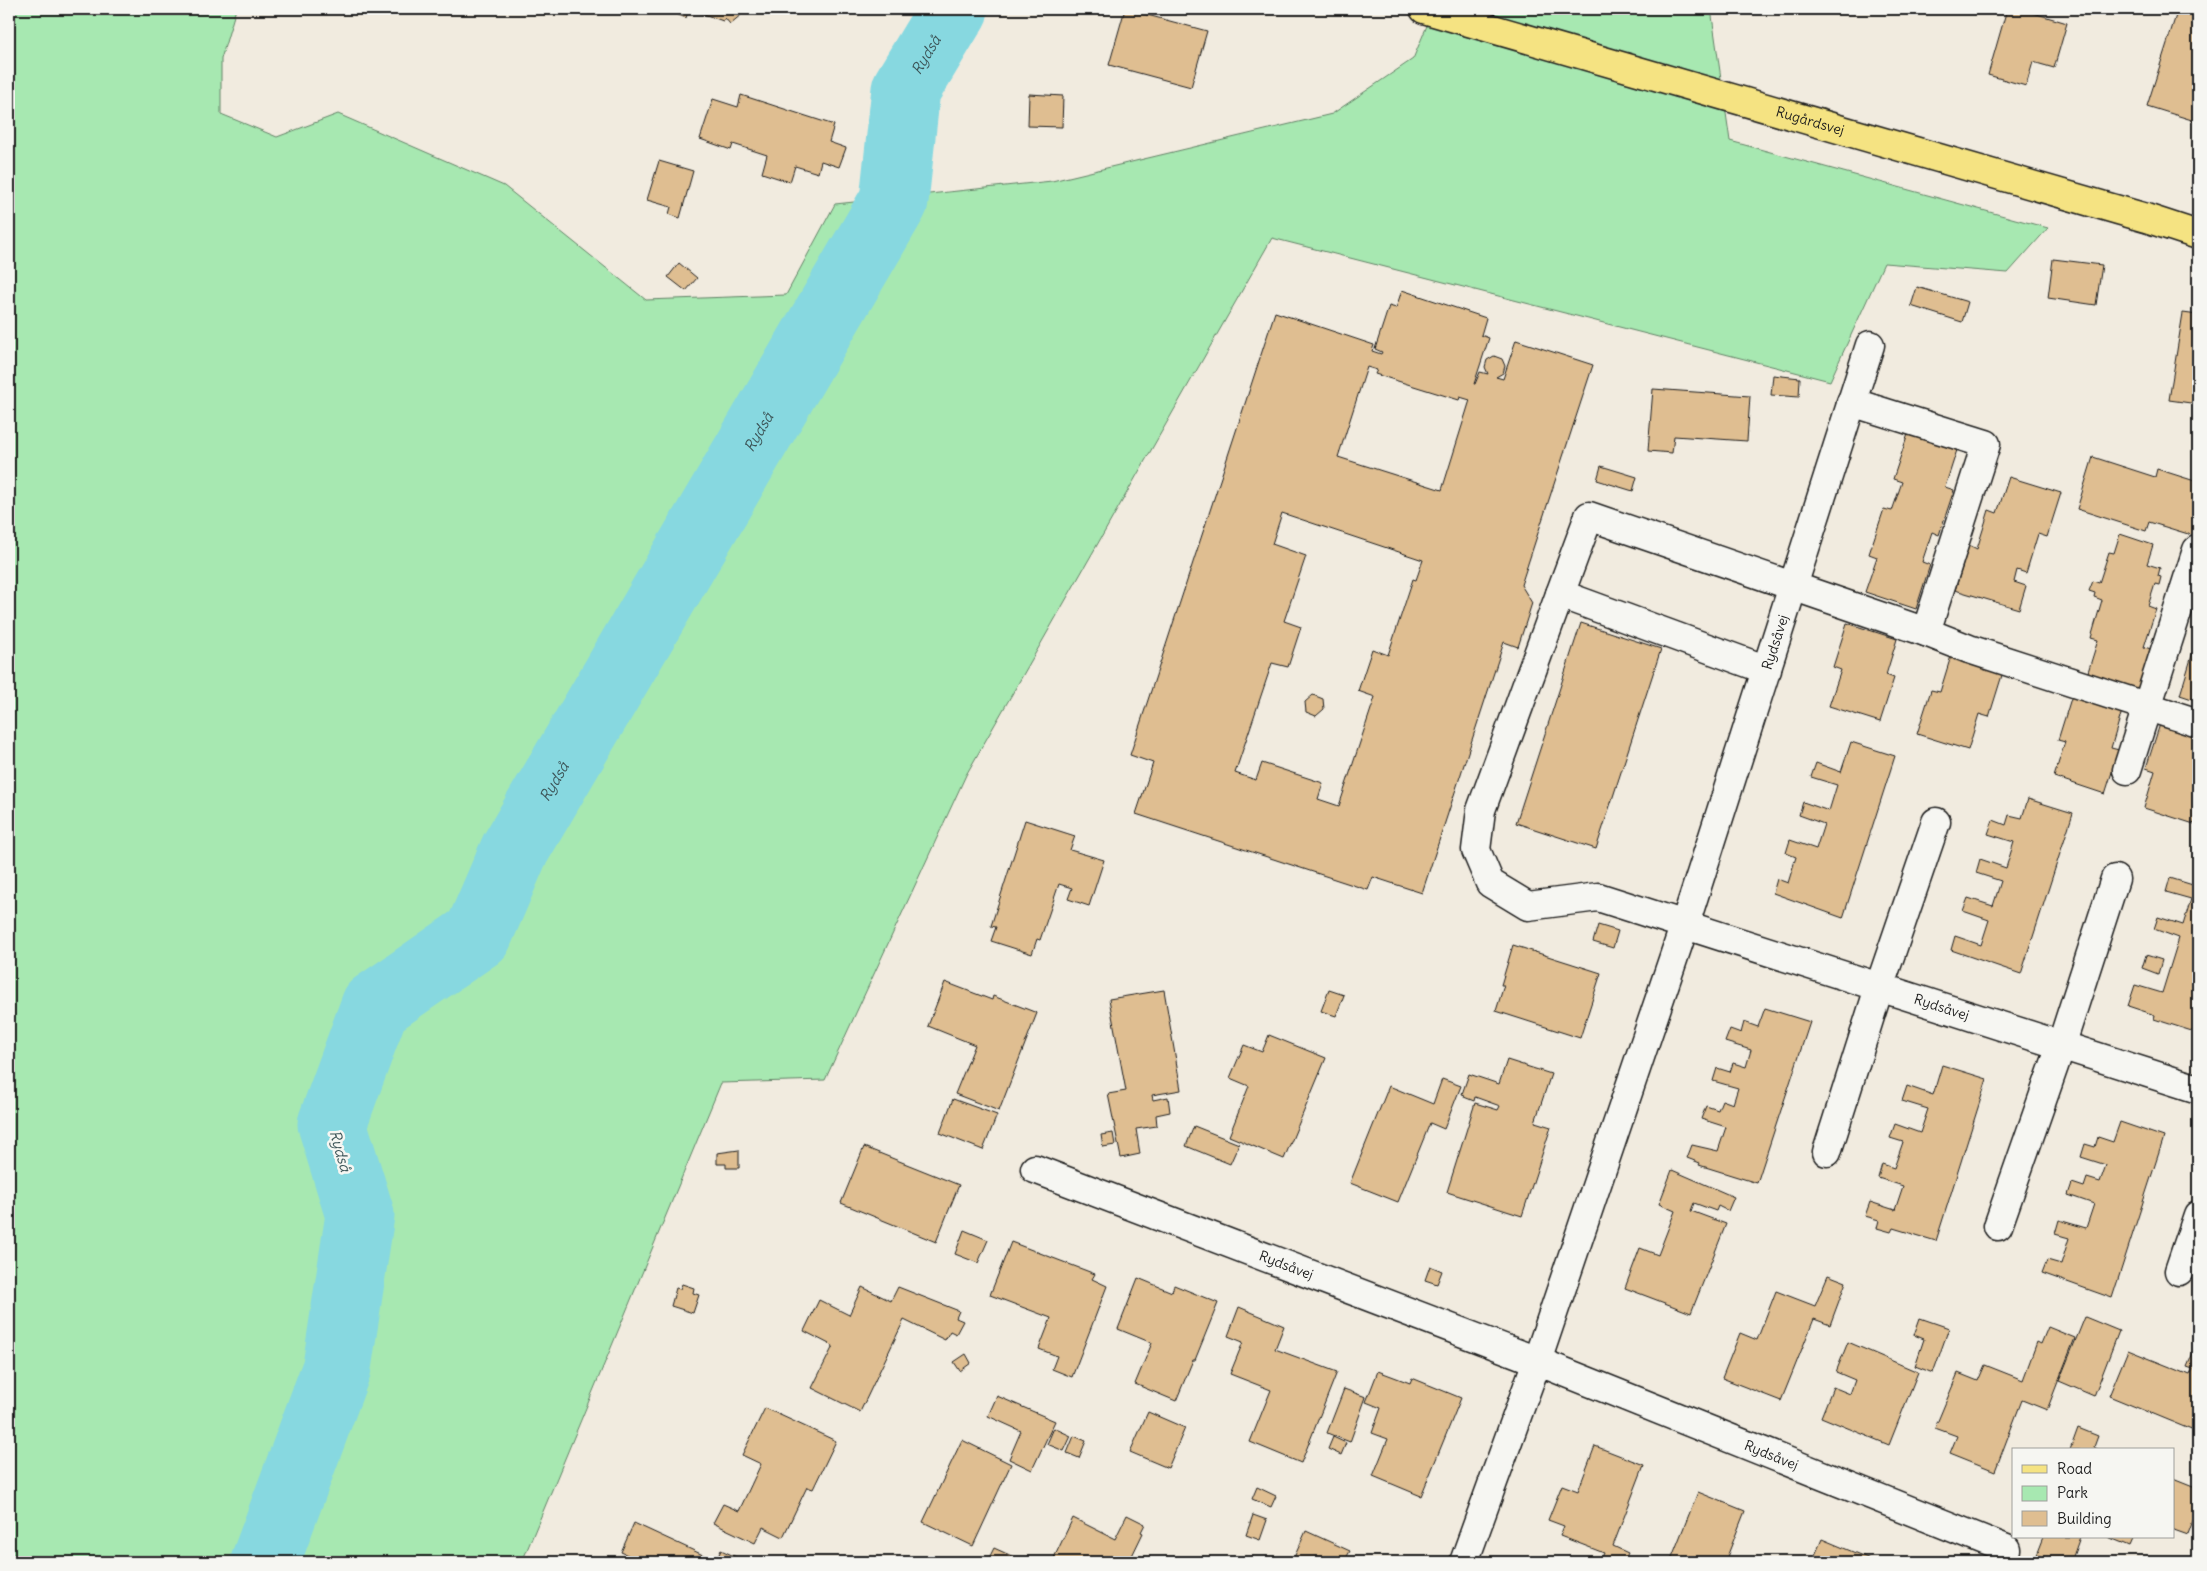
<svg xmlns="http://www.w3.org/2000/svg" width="2207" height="1571" viewBox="0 0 2207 1571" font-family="Delius,sans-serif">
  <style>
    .green { fill: #a7e8b1; stroke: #628266 }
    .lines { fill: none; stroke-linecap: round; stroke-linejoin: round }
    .river { stroke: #87d8e0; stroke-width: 69 }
    .building { fill: #dfbe91; stroke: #1c1c1c; fill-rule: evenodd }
    .minor-casing { stroke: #1c1c1c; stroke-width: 31 }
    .major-casing { stroke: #1c1c1c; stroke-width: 31 }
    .minor { stroke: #f6f6f2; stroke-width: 28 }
    .major { stroke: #f5e382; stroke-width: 28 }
    .labels { text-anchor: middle; stroke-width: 5; stroke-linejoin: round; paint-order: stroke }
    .street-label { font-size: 14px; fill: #1c1c1c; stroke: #f6f6f2 }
    .water-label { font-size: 15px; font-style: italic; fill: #3c5457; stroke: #f6f6f2 }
  </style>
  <rect width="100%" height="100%" fill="#f1ebdf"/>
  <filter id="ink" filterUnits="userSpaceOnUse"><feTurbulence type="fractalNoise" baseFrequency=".02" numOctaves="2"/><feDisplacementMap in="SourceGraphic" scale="10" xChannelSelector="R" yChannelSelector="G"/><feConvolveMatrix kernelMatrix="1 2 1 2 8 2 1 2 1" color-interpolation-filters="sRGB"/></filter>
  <g filter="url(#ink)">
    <!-- green -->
    <path class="green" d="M9,9H236L221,59V114L277,137L338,114L504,186L646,300L786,295L835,204L1052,181L1332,114L1413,59L1434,9H1711L1730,141L2048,228L2008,273L1884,263L1830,381L1272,238L966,775L825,1080L721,1083L522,1562H241L332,1290L230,1562H9Z"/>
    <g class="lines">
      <!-- river -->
      <path class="river" id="s1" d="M265,1562L337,1367L360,1215L332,1124L375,1006L478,935L514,851L894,201L906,89L954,9"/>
    </g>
    <!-- building -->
    <g class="building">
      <path d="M664,9H689L686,18Z"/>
      <path d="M690,9H748L730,24L725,18L723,21Z"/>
      <path d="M1125,9L1207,31L1191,87L1109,65Z"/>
      <path d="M2007,9H2020L2067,23L2054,68L2033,62L2026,86L1988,75Z"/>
      <path d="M2178,9H2198V111L2195,121L2147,106Z"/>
      <path d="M1029,94L1063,96L1062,127L1028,126Z"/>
      <path d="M741,95L834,125L829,142L846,148L839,167L821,161L818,173L795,166L790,182L762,173L767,155L733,144L731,150L700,139L713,99L738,107Z"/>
      <path d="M659,161L693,171L680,218L669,214L671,207L647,200Z"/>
      <path d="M2053,259L2102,265L2096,305L2048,298Z"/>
      <path d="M679,263L697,278L686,291L668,277Z"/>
      <path d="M1917,287L1968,302L1962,322L1911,306Z"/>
      <path d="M1402,290L1486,318L1481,335L1489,338L1474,384H1475L1480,372L1488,374L1485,367L1487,360L1494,356L1502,359L1505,366L1503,373L1496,377L1503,379L1516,340L1593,365L1521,585L1532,603L1518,647L1504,642L1422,893L1373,877L1368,890L1136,814L1153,763L1130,755L1275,312L1374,345L1372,351L1381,354L1382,352L1375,349L1389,306L1396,308ZM1367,367L1377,370L1375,374L1459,400L1460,397L1470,400L1442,490L1338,457ZM1282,513L1423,560L1416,580L1413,579L1388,655L1372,649L1358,691L1375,697L1339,806L1318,799L1323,783L1262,763L1256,780L1235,773L1272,663L1288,667L1301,627L1284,621L1306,556L1272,544Z"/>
      <path d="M2183,313L2198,315V404L2169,400Z"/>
      <path d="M1773,375L1800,378L1799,397L1771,395Z"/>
      <path d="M1653,389L1750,396L1747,441L1674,436L1672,453L1648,451Z"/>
      <path d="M1908,434L1957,450L1945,487L1954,490L1939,535L1932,532L1922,562L1930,565L1916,609L1865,592L1877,557L1869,554L1884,509L1892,511L1902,482L1893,479Z"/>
      <path d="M2093,457L2155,477L2157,469L2198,482V537L2149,522L2146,531L2077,509Z"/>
      <path d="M1601,466L1637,477L1633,491L1597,480Z"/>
      <path d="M2009,477L2061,493L2047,537L2038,534L2026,573L2017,570L2014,582L2026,586L2019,609L1955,590L1969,545L1977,549L1989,510L1997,513Z"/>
      <path d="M2120,534L2153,545L2147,564L2160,568L2158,576L2161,577L2159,585L2155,584L2148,606L2156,609L2144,647L2151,649L2138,691L2087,675L2098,640L2091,638L2102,600L2094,597L2095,593L2089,591L2093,581L2099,583L2109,552L2114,553Z"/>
      <path d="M1581,623L1661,649L1596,849L1516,823Z"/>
      <path d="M1847,623L1897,639L1886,675L1894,678L1880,722L1829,706L1841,670L1833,667Z"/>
      <path d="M2193,652L2198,653V701L2180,695Z"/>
      <path d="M1951,656L2003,672L1989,717L1979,714L1968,750L1917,734L1931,690L1940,692Z"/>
      <path d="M1313,695L1323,699L1324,709L1316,716L1306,712L1305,702Z"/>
      <path d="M2072,695L2122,711L2111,748L2119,750L2105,794L2054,777L2065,742L2058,740Z"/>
      <path d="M2160,724L2198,735V810L2194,824L2144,808L2155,771L2146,768Z"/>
      <path d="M1851,742L1895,756L1843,918L1773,893L1777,879L1788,883L1796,857L1786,853L1790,840L1816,849L1824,824L1799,815L1803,802L1829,811L1837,785L1811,777L1816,763L1841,772Z"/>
      <path d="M2028,799L2073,813L2021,974L1951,950L1955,936L1981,945L1989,920L1963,911L1968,898L1993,906L2001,881L1976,873L1980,859L2006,868L2014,842L1988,834L1993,820L2006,825L2009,815L2022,818Z"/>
      <path d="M1025,820L1075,836L1070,850L1104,860L1089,906L1068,899L1072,888L1059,884L1040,940L1037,939L1032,954L991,941L996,927L991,926Z"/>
      <path d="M2170,878L2196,886L2198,878V1033L2154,1019L2155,1015L2128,1006L2135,985L2162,993L2179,938L2154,929L2158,917L2183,925L2191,899L2166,892Z"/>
      <path d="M1598,925L1618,931L1613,948L1593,942Z"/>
      <path d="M1513,945L1601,973L1580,1038L1496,1011L1504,985H1501Z"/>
      <path d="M2146,955L2162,960L2158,974L2142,968Z"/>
      <path d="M945,982L992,1000L993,996L1037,1013L999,1111L955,1094L975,1045L928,1026Z"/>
      <path d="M1164,990L1181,1090L1152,1095L1153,1100L1168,1097L1170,1112L1156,1115L1157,1126L1136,1129L1140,1154L1121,1158L1108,1094L1126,1091L1109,999Z"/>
      <path d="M1329,990L1344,995L1336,1016L1321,1011Z"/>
      <path d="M1765,1008L1810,1022L1757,1183L1699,1165L1700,1163L1687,1158L1692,1145L1718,1151L1726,1127L1701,1119L1706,1106L1718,1110L1722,1100L1733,1104L1738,1088L1713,1081L1717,1068L1730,1072L1733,1063L1746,1067L1751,1050L1725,1042L1730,1029L1741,1033L1744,1022L1758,1027Z"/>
      <path d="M1269,1035L1326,1058L1284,1159L1229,1136L1249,1086L1230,1078L1244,1045L1262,1052Z"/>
      <path d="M1507,1060L1551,1074L1535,1122L1551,1127L1522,1216L1447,1192L1475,1103L1498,1110L1500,1106L1475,1097L1474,1101L1464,1097L1465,1095L1462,1094L1469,1074L1499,1084Z"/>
      <path d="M1942,1065L1987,1079L1936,1241L1893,1228L1891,1232L1877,1228L1879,1220L1865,1216L1870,1202L1895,1210L1903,1186L1878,1178L1882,1164L1894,1168L1903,1142L1890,1138L1895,1124L1920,1133L1928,1109L1902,1101L1907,1086L1933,1095Z"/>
      <path d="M1442,1079L1461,1086L1444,1129L1430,1123L1398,1202L1350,1183L1389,1086L1433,1104Z"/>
      <path d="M953,1099L997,1115L983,1150L940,1133Z"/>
      <path d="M2120,1122L2164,1137L2112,1298L2042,1273L2047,1260L2061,1264L2069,1238L2055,1234L2059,1220L2086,1228L2094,1204L2068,1195L2072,1183L2084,1187L2087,1178L2100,1182L2106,1165L2081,1157L2085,1144L2095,1147L2098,1137L2113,1142Z"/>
      <path d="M1194,1126L1239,1144L1230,1164L1186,1146Z"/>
      <path d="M1113,1133L1115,1145L1103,1147L1101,1135Z"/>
      <path d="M864,1147L959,1185L936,1242L841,1203Z"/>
      <path d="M739,1150V1168H726V1164H717V1153Z"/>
      <path d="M1672,1170L1734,1197L1728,1211L1718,1206L1716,1211L1694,1203L1691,1211L1726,1224L1691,1313L1625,1288L1640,1248L1658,1255L1675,1211L1659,1204Z"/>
      <path d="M964,1230L988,1240L978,1263L955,1254Z"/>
      <path d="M1011,1242L1095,1274L1092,1279L1107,1286L1072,1377L1052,1369L1057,1356L1039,1349L1051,1318L990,1295Z"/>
      <path d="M1430,1266L1442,1271L1437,1284L1425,1280Z"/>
      <path d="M1828,1275L1846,1282L1830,1325L1814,1319L1781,1401L1722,1378L1740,1333L1757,1340L1776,1291L1815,1306Z"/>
      <path d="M1138,1278L1172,1292L1174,1285L1218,1303L1195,1360H1193L1176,1401L1135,1384L1152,1343L1118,1329Z"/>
      <path d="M682,1284L694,1288L693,1293L699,1295L693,1313L671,1306L676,1288L680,1289Z"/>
      <path d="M862,1287L891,1301L898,1287L959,1311L956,1318L963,1321L956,1334L950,1331L945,1340L904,1320L860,1412L812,1388L833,1346L804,1331L819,1300L849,1315Z"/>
      <path d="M1239,1307L1284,1326L1275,1349L1337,1372L1301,1463L1250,1442L1271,1390L1230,1374L1243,1342L1228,1336Z"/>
      <path d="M2085,1317L2119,1331L2094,1396L2059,1381Z"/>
      <path d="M1920,1318L1949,1328L1933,1373L1915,1366L1924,1339L1914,1335Z"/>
      <path d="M2048,1327L2075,1338L2047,1410L2022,1400L1995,1471L1950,1453L1957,1436L1935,1428L1958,1373L1978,1381L1985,1365L2023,1380L2037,1342L2041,1344Z"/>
      <path d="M2198,1341V1421L2194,1431L2109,1396L2128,1350L2190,1375L2193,1369L2187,1367Z"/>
      <path d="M1848,1342L1918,1372L1889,1445L1821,1417L1833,1387L1850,1394L1855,1380L1836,1372Z"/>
      <path d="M966,1354L971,1363L960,1371L954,1362Z"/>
      <path d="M1378,1371L1410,1383L1412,1378L1461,1398L1421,1496L1373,1476L1388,1439L1372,1433L1381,1408L1366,1402Z"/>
      <path d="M1344,1389L1366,1397L1350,1442L1327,1433Z"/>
      <path d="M997,1396L1055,1421L1032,1470L1009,1459L1021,1431L988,1416Z"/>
      <path d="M765,1408L836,1441L813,1489L807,1487L783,1537L763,1527L755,1543L713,1523L723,1504L739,1511L761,1464L742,1455Z"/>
      <path d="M1148,1412L1185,1428L1168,1468L1130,1452Z"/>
      <path d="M1054,1428L1071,1436L1064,1451L1047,1444Z"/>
      <path d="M2078,1428L2098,1436L2094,1447L2099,1450H2070Z"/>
      <path d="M1074,1436L1086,1441L1079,1458L1067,1453Z"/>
      <path d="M1333,1437L1346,1443L1341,1455L1328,1449Z"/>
      <path d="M962,1440L1011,1464L973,1546L923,1522Z"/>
      <path d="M1595,1446L1644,1465L1613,1546L1628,1553L1624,1562H1600L1604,1553L1560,1536L1564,1526L1548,1520L1562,1485L1578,1491Z"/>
      <path d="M2173,1479L2198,1489V1505L2187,1534L2173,1529Z"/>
      <path d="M1257,1487L1276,1496L1271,1507L1252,1499Z"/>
      <path d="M1698,1492L1745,1511L1725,1562H1670Z"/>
      <path d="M1127,1515L1145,1524L1141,1532L1143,1533L1129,1562H1052L1073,1518L1115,1539Z"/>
      <path d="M1253,1515L1267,1520L1260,1540L1246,1535Z"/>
      <path d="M634,1523L716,1561L721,1550L747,1562H643L621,1552Z"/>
      <path d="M1306,1531L1350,1551L1344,1562H1292Z"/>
      <path d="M2043,1537H2080L2071,1562H2056L2036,1555Z"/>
      <path d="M2108,1537H2134L2130,1546Z"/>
      <path d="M1822,1539L1877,1562H1812Z"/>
      <path d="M994,1548L1025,1562H987Z"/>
    </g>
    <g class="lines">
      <defs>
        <g id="minor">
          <path d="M1851,402L1986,444L1926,632L1969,649L2198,723"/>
          <path id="s2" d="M1560,594L1481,810L1476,850L1490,883L1528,906L1598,897L2198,1089"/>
          <path d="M1767,670L1560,594L1589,516L1926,632"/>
          <path d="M2127,770L2197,550"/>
          <path d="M1827,1152L1879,988L1936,822"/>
          <path id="s3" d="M1035,1169L1537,1361L2006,1549"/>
          <path d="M1998,1226L2061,1046L2115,879"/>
          <path d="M2179,1271L2198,1215"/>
          <path id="s4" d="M1464,1562L1537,1361L1685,924L1870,345"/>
        </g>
        <g id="major">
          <path id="s5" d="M1424,9L2146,218L2198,235"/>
        </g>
      </defs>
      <!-- minor casing -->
      <use href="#minor" class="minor-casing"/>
      <!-- major casing -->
      <use href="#major" class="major-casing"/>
      <!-- minor -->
      <use href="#minor" class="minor"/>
      <!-- major -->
      <use href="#major" class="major"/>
    </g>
  </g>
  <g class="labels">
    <!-- street labels -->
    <g class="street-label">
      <text dy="5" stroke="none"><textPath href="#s5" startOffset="402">Rugårdsvej</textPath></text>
      <text dy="5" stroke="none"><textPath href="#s4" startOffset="971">Rydsåvej</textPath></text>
      <text dy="5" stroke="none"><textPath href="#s2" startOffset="782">Rydsåvej</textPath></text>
      <text dy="5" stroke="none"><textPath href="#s3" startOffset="269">Rydsåvej</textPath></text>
      <text dy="5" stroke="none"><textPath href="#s3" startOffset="790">Rydsåvej</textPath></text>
    </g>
    <!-- water labels -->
    <g class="water-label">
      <text dy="5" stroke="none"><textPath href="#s1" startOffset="1704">Rydså</textPath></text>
      <text dy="5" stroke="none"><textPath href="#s1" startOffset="1284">Rydså</textPath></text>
      <text dy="5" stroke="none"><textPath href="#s1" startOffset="879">Rydså</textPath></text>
      <text transform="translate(340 1151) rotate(74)" y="5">Rydså</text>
    </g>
  </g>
  <!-- margin -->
  <rect width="2207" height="1571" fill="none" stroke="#f6f6f2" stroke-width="30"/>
  <rect x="15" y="15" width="2177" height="1541" fill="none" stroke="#1c1c1c" stroke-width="2" filter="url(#ink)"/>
  <!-- legend -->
  <rect x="2012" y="1448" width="162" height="90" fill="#f6f6f2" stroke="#9f9f9c"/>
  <rect x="2022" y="1465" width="25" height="8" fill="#f5e382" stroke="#9f9f9c"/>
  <text x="2057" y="1474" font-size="15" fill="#1c1c1c">Road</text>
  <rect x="2022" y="1486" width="25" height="15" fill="#a7e8b1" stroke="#9f9f9c"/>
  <text x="2057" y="1498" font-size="15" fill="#1c1c1c">Park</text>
  <rect x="2022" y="1511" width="25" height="15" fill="#dfbe91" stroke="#9f9f9c"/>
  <text x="2057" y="1524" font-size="15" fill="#1c1c1c">Building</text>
</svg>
